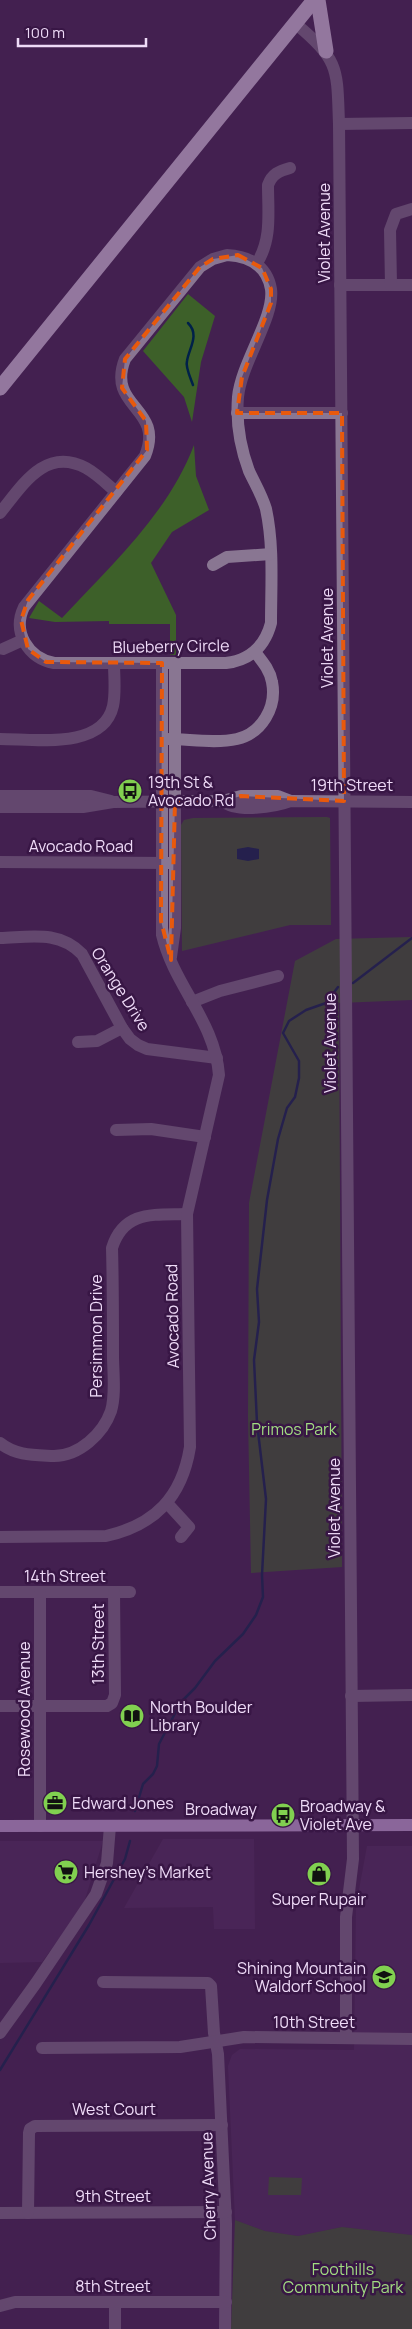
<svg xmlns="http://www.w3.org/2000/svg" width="412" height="2329" viewBox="0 0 412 2329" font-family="Manrope,sans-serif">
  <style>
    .built { fill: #512b5f }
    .green { fill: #3d6029 }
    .water { fill: #002149 }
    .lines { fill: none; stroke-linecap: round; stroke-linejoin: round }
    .stream { stroke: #002149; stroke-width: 2.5 }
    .minor { stroke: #897692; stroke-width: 12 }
    .major { stroke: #e1baf3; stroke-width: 12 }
    .highway { stroke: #f4e1fd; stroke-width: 15 }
    .marked { fill: none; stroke: #e8590c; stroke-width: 4; stroke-dasharray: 10 6; stroke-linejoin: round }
    .labels { text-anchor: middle; stroke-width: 5; stroke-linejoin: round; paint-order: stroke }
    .street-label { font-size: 16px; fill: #efdbf8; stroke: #381645 }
    .poi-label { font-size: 16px; fill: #efdbf8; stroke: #381645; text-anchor: start }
    .park-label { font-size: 16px; fill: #a1dc81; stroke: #381645 }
  </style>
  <rect width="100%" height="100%" fill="#432150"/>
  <!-- built -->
  <g class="built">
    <path d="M163,1839H254L255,1929H214L213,1907L124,1908Z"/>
    <path d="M0,1841H103L83,1906L42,1962L0,1963Z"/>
    <path d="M367,1846H412V2235L342,2227L298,2236L265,2231L235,2220L228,2066L232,2055L240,2049L354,2050L356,1906Z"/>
  </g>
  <!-- green -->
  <g class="green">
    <path d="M188,294L215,316L201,362L192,422L184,397L143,351Z"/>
    <path d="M194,445L196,476L209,510L172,532L151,563L176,615V655H170V624H109V621L55,622L29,618L39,601L62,618C110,566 168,514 194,445Z"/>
    <path d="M327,817L330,818L331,925H290L182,951L181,825L184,820L193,818Z"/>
    <path d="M412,937V1000L339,1003L342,1567L251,1573L248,1416L249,1203L295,961L336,939Z"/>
    <path d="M269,2177L302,2178L301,2195H268Z"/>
    <path d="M235,2220L265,2231L298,2236L342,2227L412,2235V2329H231Z"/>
  </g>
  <!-- water -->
  <path class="water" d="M248,847L259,849V859L248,861L237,859V849Z"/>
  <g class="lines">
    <!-- stream -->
    <g class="stream">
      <path d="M188,323C200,335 189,348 187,361C185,367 191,379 193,385"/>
      <path d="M353,983L412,938"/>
      <path d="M135,1811L143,1784L153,1774L157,1766L159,1744L181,1702L195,1688L215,1661L243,1634L256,1615L263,1597L262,1575L266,1499L257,1423L254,1360L259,1322L257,1289L267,1200L278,1139L287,1108L295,1097L299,1078V1061L283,1033L289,1021L306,1010L326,1003L338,987"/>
      <path d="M0,2070L89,1925L125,1859L130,1841"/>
    </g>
    <!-- minor -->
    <g class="minor">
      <path d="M296,24C340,61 337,69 339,124L353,1859L346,1917V2038"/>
      <path d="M339,124L412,123"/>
      <path d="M227,255C248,256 267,265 271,289C275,317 241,363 238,397C236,422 240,447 249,471C255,484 262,495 266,509C274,546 271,586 271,623C265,646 250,660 226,663H54C28,658 12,632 24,607L145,456C165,407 106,408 125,359L200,267L213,259Z"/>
      <path d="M257,263C272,239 268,213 268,185C272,174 279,171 290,168"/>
      <path d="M340,285H412"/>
      <path d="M391,285L390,230L396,214L412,209"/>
      <path d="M237,413H342"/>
      <path d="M0,513C22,486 45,446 86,468C97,474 107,484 116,492"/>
      <path d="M213,565L227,557L271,554"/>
      <path d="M3,649L23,640"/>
      <path d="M0,739C35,739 103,750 113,706C116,692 114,677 114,663"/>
      <path d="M167,739C189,739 215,744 237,739C262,733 277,707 272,682C270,670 262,661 255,652"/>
      <path d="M0,796H91L111,801"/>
      <path d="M223,801C236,813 275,807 291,801L412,802"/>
      <path d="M0,807H83L113,802L223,801L241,796H278L291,801"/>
      <path d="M0,862L170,863"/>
      <path d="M0,938C30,937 59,930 82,954L122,1028L130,1039L138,1045L147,1049L217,1058"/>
      <path d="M171,957L175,928V663"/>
      <path d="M192,1002L220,991L278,976"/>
      <path d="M78,1042L97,1041L122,1028"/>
      <path d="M116,1130L151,1129L205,1137"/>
      <path d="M0,1443C16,1456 35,1455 54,1456C79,1456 103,1434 111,1411C116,1394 113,1373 113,1355C113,1319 113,1284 112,1248C124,1210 154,1215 187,1214"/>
      <path d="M167,1503L189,1527L181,1537"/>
      <path d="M0,1537L106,1536C155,1525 182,1497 190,1447L187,1214L219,1075C215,1021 174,986 162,935V663"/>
      <path d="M0,1592H130"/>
      <path d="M351,1696L412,1695"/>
      <path d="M0,1706H107L112,1703L115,1695L114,1592"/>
      <path d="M40,1826V1592"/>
      <path d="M103,1982L208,1983L211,1986L214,2033L218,2054L226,2224L225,2329"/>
      <path d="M0,2033L36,1983L96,1894L107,1863L110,1826"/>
      <path d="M42,2048L180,2047L244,2037L412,2039"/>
      <path d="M0,2213L226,2212"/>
      <path d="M28,2213L29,2133L30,2129L35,2126L222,2125"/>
      <path d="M115,2302V2329"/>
      <path d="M0,2306L15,2302H226"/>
    </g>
    <!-- major -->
    <path class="major" d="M0,1826L412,1825"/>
    <!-- highway -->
    <g class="highway">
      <path d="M318,0L326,51"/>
      <path d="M0,388L314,0"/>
    </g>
  </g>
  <!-- marked area -->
  <path d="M0 0H412V2329H0ZM238,255L262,268L271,289V303L242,377L237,413H342L344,801L241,796L223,801H175L171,960L161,921L162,663L46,662L28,649L21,620L28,600L147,450L146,421L122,388L125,359L200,267L213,259Z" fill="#432150" fill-opacity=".55" fill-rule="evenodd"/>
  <path class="marked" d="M238,255L262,268L271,289V303L242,377L237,413H342L344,801L241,796L223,801H175L171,960L161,921L162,663L46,662L28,649L21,620L28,600L147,450L146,421L122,388L125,359L200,267L213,259Z"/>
  <!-- icons -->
  <defs>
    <symbol id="bus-disc" viewBox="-11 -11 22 22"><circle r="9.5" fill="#81d050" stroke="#381645"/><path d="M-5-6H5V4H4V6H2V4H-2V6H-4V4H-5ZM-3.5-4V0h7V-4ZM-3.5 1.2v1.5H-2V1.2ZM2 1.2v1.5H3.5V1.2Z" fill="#111"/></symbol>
    <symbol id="library-disc" viewBox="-11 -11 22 22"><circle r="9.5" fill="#81d050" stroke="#381645"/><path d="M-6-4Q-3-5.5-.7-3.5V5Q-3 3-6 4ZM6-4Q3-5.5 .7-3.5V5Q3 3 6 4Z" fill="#111"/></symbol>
    <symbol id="office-disc" viewBox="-11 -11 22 22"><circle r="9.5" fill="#81d050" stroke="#381645"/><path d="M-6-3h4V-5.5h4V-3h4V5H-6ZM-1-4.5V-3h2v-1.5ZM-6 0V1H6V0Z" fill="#111"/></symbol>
    <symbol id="supermarket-disc" viewBox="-11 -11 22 22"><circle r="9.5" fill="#81d050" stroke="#381645"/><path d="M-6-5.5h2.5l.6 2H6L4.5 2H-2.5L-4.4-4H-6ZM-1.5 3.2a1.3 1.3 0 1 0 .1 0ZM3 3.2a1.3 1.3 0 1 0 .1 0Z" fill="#111"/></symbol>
    <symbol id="shop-disc" viewBox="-11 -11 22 22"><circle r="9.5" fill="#81d050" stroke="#381645"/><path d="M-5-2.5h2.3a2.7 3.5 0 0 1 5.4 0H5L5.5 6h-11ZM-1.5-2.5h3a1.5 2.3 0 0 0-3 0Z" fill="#111"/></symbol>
    <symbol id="school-disc" viewBox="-11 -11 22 22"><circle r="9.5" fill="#81d050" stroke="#381645"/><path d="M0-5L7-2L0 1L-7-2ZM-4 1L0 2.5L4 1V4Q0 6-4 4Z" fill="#111"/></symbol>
  </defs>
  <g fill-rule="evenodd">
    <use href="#bus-disc" x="116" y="777" width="28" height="28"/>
    <use href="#library-disc" x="118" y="1702" width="28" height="28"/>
    <use href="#office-disc" x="41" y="1789" width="28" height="28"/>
    <use href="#bus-disc" x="269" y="1801" width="28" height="28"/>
    <use href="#supermarket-disc" x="52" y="1858" width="28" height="28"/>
    <use href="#shop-disc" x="305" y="1860" width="28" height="28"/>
    <use href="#school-disc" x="370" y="1963" width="28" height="28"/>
  </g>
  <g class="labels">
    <!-- street labels -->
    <g class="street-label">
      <text transform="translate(324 233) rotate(-90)" y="6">Violet Avenue</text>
      <text transform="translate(327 638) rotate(-90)" y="6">Violet Avenue</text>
      <text transform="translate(171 646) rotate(-1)" y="6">Blueberry Circle</text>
      <text x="352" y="791">19th Street</text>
      <text x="81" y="852">Avocado Road</text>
      <text transform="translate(121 989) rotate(58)" y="6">Orange Drive</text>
      <text transform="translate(330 1043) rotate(-90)" y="6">Violet Avenue</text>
      <text transform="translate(172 1316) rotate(-91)" y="6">Avocado Road</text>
      <text transform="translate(96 1336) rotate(-90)" y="6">Persimmon Drive</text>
      <text transform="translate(334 1508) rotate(-90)" y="6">Violet Avenue</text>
      <text x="65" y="1582">14th Street</text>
      <text transform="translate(98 1644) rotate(-90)" y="6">13th Street</text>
      <text transform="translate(24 1709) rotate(-90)" y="6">Rosewood Avenue</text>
      <text x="221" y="1815">Broadway</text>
      <text x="314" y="2028">10th Street</text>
      <text x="114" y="2115">West Court</text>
      <text transform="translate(208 2186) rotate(-92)" y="6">Cherry Avenue</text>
      <text x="113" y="2202">9th Street</text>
      <text x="113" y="2292">8th Street</text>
    </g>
    <!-- poi labels -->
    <g class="poi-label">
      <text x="148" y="788">19th St &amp;<tspan x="148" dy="18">Avocado Rd</tspan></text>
      <text x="150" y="1713">North Boulder<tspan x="150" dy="18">Library</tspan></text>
      <text x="72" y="1809">Edward Jones</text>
      <text x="300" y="1812">Broadway &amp;<tspan x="300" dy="18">Violet Ave</tspan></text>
      <text x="84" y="1878">Hershey's Market</text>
      <text x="319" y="1905" text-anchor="middle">Super Rupair</text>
      <text x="366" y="1974" text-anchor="end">Shining Mountain<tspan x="366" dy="18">Waldorf School</tspan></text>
    </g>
    <!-- park labels -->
    <g class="park-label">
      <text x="294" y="1435">Primos Park</text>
      <text x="343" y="2275">Foothills<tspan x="343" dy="18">Community Park</tspan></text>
    </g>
  </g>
  <!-- scale -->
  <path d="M18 38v8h128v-8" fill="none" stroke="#efdbf8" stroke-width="2.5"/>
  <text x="25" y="38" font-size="15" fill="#efdbf8" stroke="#381645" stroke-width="4" paint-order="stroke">100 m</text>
</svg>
